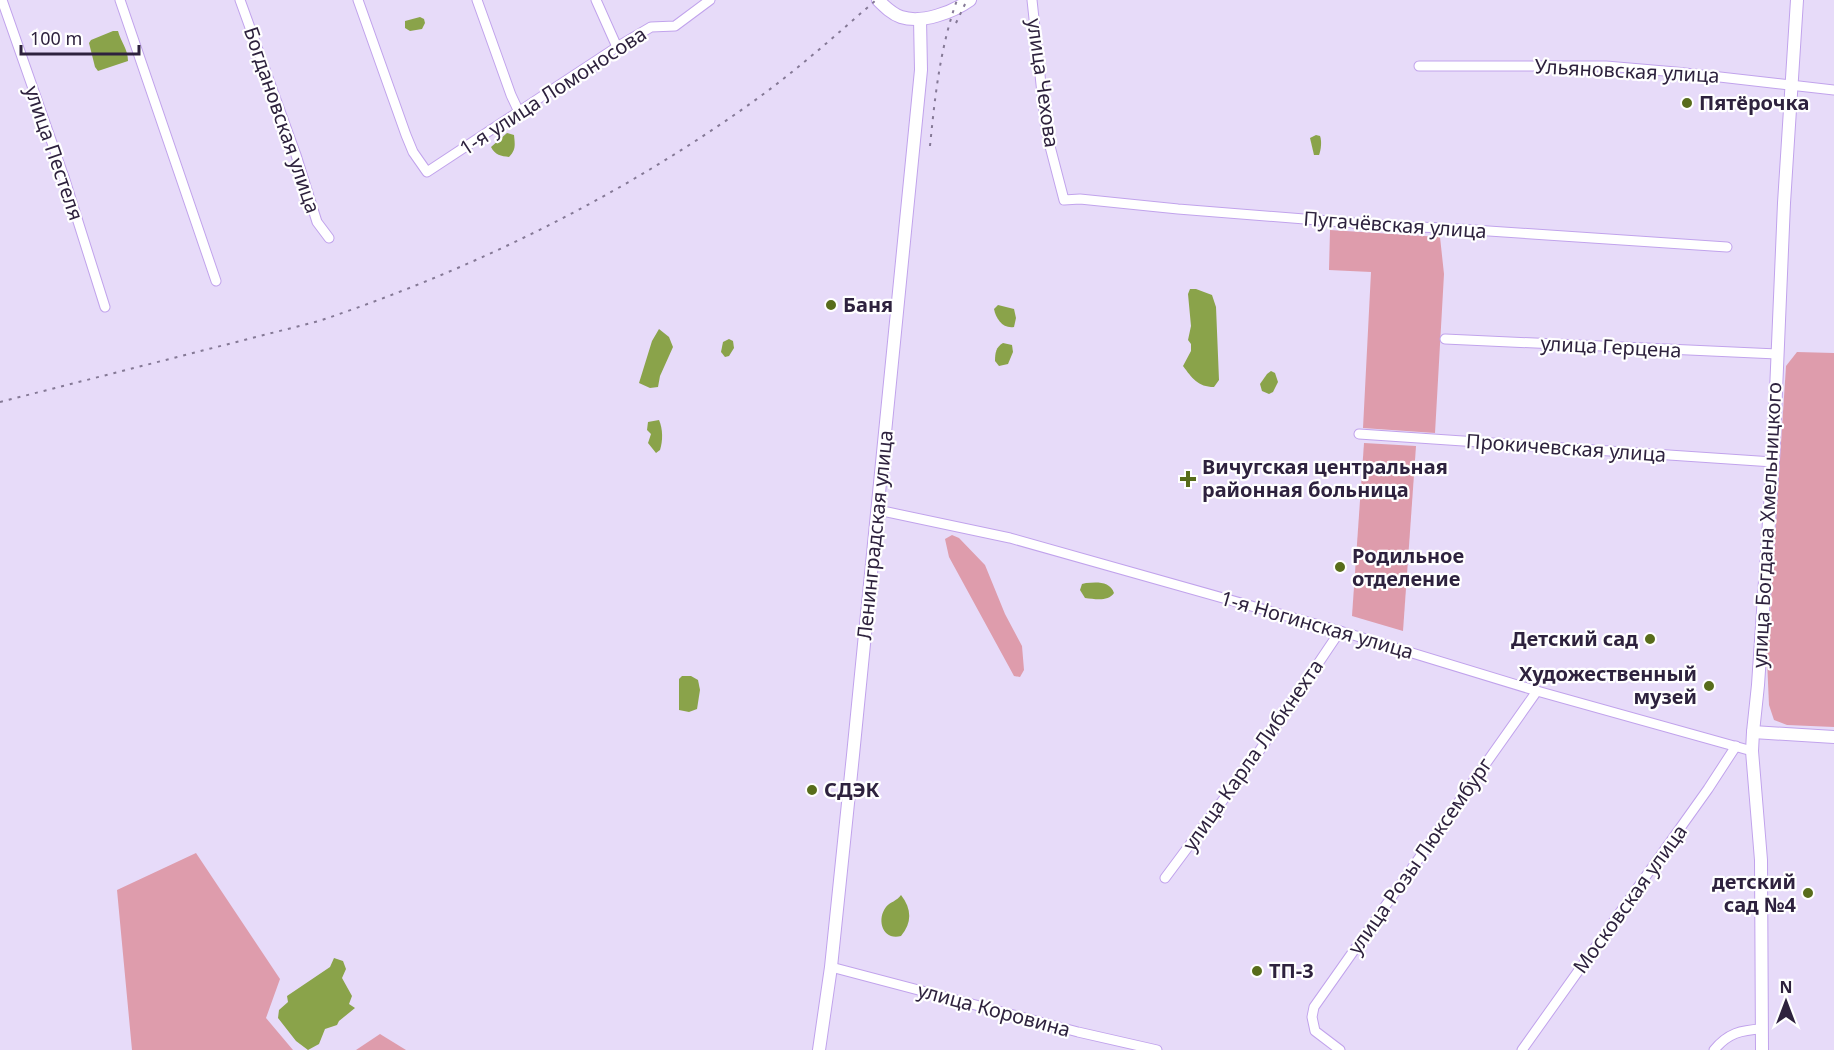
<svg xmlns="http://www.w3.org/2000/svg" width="1834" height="1050" viewBox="0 0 1834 1050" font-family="'Noto Sans',sans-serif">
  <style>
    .green { fill: #de9cac }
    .water { fill: #8aa34a }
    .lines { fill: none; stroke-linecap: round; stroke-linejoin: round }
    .street-casing { stroke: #c1a3ec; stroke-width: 11 }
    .secondary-casing { stroke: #c1a3ec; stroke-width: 14 }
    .street { stroke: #fff; stroke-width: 9 }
    .secondary { stroke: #fff; stroke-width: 12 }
    .rail { stroke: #857996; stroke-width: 2; stroke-dasharray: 3 6; stroke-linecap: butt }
    .poi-dot { fill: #586c1b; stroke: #fff; stroke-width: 2 }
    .labels { text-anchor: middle; stroke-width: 4.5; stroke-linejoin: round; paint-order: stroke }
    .street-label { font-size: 20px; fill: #2e223e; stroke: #fff }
    .poi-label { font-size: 20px; font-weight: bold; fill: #2e223e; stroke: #fff; text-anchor: start }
  </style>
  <rect width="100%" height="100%" fill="#e7dbf9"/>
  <!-- green -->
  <g class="green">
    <path d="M1330,230L1440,237L1444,274L1435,433L1363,428L1371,272L1329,270Z"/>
    <path d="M1797,352L1834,353V727L1787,725L1774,720L1769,705L1767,660L1786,366Z"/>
    <path d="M1364,443L1416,446L1403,631L1352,616Z"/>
    <path d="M952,535L959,538L985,565L1005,614L1022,646L1024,670L1020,677L1014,676L949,557L945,539Z"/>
    <path d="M196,853L280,979L266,1018L293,1050H132L117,890Z"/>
    <path d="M380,1034L406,1050H356Z"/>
  </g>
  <!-- water -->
  <g class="water">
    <path d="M420,17L424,19L425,23L422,29L410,31L405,28V21Z"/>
    <path d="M113,31H118C121,42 128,49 128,61L98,71L95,67L89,43L91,40Z"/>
    <path d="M507,133L514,135C515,145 516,150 509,157C501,156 495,155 491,147Z"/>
    <path d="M1316,135L1320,136C1322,141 1321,150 1319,155H1314L1310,138Z"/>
    <path d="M1190,289H1196L1212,295L1216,307L1219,380L1214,387C1198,387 1192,378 1183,366L1191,351V344L1188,340L1191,326L1188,294Z"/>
    <path d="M998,305L1014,309L1016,318L1014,327C1003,329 996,319 994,309Z"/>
    <path d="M659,329L669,337L673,347L660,376L658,387L650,388L639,383L652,341Z"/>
    <path d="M729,339L733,341L734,348L729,356L725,357L721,352L723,342Z"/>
    <path d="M1003,343L1012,345L1013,352L1008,364L999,366L995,361C995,353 996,347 1003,343Z"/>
    <path d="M1271,371L1275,373L1278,382L1273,392L1269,394L1262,391L1260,384L1267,374Z"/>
    <path d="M659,420C663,429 663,441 660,450L656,453L648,443L651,434L647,430L648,422Z"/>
    <path d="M1086,583C1097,582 1110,581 1114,593C1108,602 1095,599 1085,598L1080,590L1082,584Z"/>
    <path d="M682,676H691L698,680L700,690L697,709L689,712L679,710V679Z"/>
    <path d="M901,895C912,909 912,923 901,936C883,941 876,920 886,907C890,902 897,901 901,895Z"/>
    <path d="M334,958L343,961L346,969L342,978L352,996L349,1004L355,1008L339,1021L337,1025L325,1029L319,1044L308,1050L296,1041L278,1018L279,1010L288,1002L287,996L330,967Z"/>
  </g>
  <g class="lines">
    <defs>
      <g id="street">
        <path d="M2,0L64,177L105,307"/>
        <path d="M120,0L216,281"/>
        <path d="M240,0L296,155L317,222L329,238"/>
        <path d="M358,0L406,135L413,152L427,172L617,47L651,27L675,26L710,0"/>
        <path d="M477,0L511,95L519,112"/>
        <path d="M596,0L617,47"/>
        <path d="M1032,0L1046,131L1064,200L1080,199L1178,209L1392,226L1444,228L1727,247"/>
        <path d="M1419,66H1606L1676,72L1834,90"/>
        <path d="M1445,339L1777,354"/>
        <path d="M1359,434L1773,462"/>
        <path d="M878,510L1010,538L1340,631L1537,691L1752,751"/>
        <path d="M1165,878L1258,753L1340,631"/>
        <path d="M831,967L1078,1032L1157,1050"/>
        <path d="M1340,1050L1315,1031L1312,1017L1314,1007L1537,691"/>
        <path d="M1522,1050L1708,789L1736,746"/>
        <path d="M1714,1050C1728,1033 1741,1030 1762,1029"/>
      </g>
      <g id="secondary">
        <path d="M878,0C885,7 892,14 901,17C922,24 953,12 970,0"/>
        <path d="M1753,732L1834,737"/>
        <path d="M819,1050L831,967L853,755L921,70L920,19"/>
        <path d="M1762,1050L1761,860L1752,751L1753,732L1758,685L1773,462L1784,203L1797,0"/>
      </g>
    </defs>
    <!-- street casing -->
    <use href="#street" class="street-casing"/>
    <!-- secondary casing -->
    <use href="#secondary" class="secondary-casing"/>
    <!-- street -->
    <use href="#street" class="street"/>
    <!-- secondary -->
    <use href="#secondary" class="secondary"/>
    <!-- rail -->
    <g class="rail">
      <path d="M956,23L967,0"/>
      <path d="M930,146C935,96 940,48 957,0"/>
      <path d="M0,402L319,321C474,269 620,197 754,101C797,70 836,35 876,0"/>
    </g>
  </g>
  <!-- markers -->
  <g class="poi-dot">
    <circle cx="1687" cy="103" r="6"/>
    <circle cx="831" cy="305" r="6"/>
    <path d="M1185 470h6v6h6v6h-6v6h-6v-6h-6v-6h6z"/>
    <circle cx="1340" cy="567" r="6"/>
    <circle cx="1650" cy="639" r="6"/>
    <circle cx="1709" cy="686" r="6"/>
    <circle cx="812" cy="790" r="6"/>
    <circle cx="1808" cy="893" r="6"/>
    <circle cx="1257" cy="971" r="6"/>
  </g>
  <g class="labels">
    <!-- street labels -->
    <g class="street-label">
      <text transform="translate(1627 71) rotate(3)" y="7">Ульяновская улица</text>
      <text transform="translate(1043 83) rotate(82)" y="7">улица Чехова</text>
      <text transform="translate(553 91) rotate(-33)" y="7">1-я улица Ломоносова</text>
      <text transform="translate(282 120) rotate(71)" y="7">Богдановская улица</text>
      <text transform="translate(54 153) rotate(71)" y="7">улица Пестеля</text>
      <text transform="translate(1395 225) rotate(4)" y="7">Пугачёвская улица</text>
      <text transform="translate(1611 347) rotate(3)" y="7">улица Герцена</text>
      <text transform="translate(1566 448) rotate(4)" y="7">Прокичевская улица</text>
      <text transform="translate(1767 525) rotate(-87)" y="7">улица Богдана Хмельницкого</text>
      <text transform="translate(875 535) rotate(-84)" y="7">Ленинградская улица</text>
      <text transform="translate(1317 625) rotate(16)" y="7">1-я Ногинская улица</text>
      <text transform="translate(1253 755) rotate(-55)" y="7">улица Карла Либкнехта</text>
      <text transform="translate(1420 856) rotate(-55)" y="7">улица Розы Люксембург</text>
      <text transform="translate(1630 899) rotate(-54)" y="7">Московская улица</text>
      <text transform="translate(994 1010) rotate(15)" y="7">улица Коровина</text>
    </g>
    <!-- poi labels -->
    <g class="poi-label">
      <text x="1699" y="110">Пятёрочка</text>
      <text x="843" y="312">Баня</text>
      <text x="1202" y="474">Вичугская центральная<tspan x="1202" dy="23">районная больница</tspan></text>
      <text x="1352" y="563">Родильное<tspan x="1352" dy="23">отделение</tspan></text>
      <text x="1638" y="646" text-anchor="end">Детский сад</text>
      <text x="1697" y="681" text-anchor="end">Художественный<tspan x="1697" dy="23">музей</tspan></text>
      <text x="824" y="797">СДЭК</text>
      <text x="1796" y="889" text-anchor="end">детский<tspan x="1796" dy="23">сад №4</tspan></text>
      <text x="1269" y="978">ТП-3</text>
    </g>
  </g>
  <!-- north arrow -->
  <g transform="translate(1786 1002)" stroke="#ffffff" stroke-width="4.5" paint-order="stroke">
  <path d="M0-4.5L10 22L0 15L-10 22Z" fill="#2e223e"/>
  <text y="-9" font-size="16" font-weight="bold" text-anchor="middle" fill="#2e223e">N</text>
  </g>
  <!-- scale -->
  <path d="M21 45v9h118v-9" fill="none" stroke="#2e223e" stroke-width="3"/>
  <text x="30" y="45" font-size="18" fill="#2e223e" stroke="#ffffff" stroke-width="4.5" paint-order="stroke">100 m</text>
</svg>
